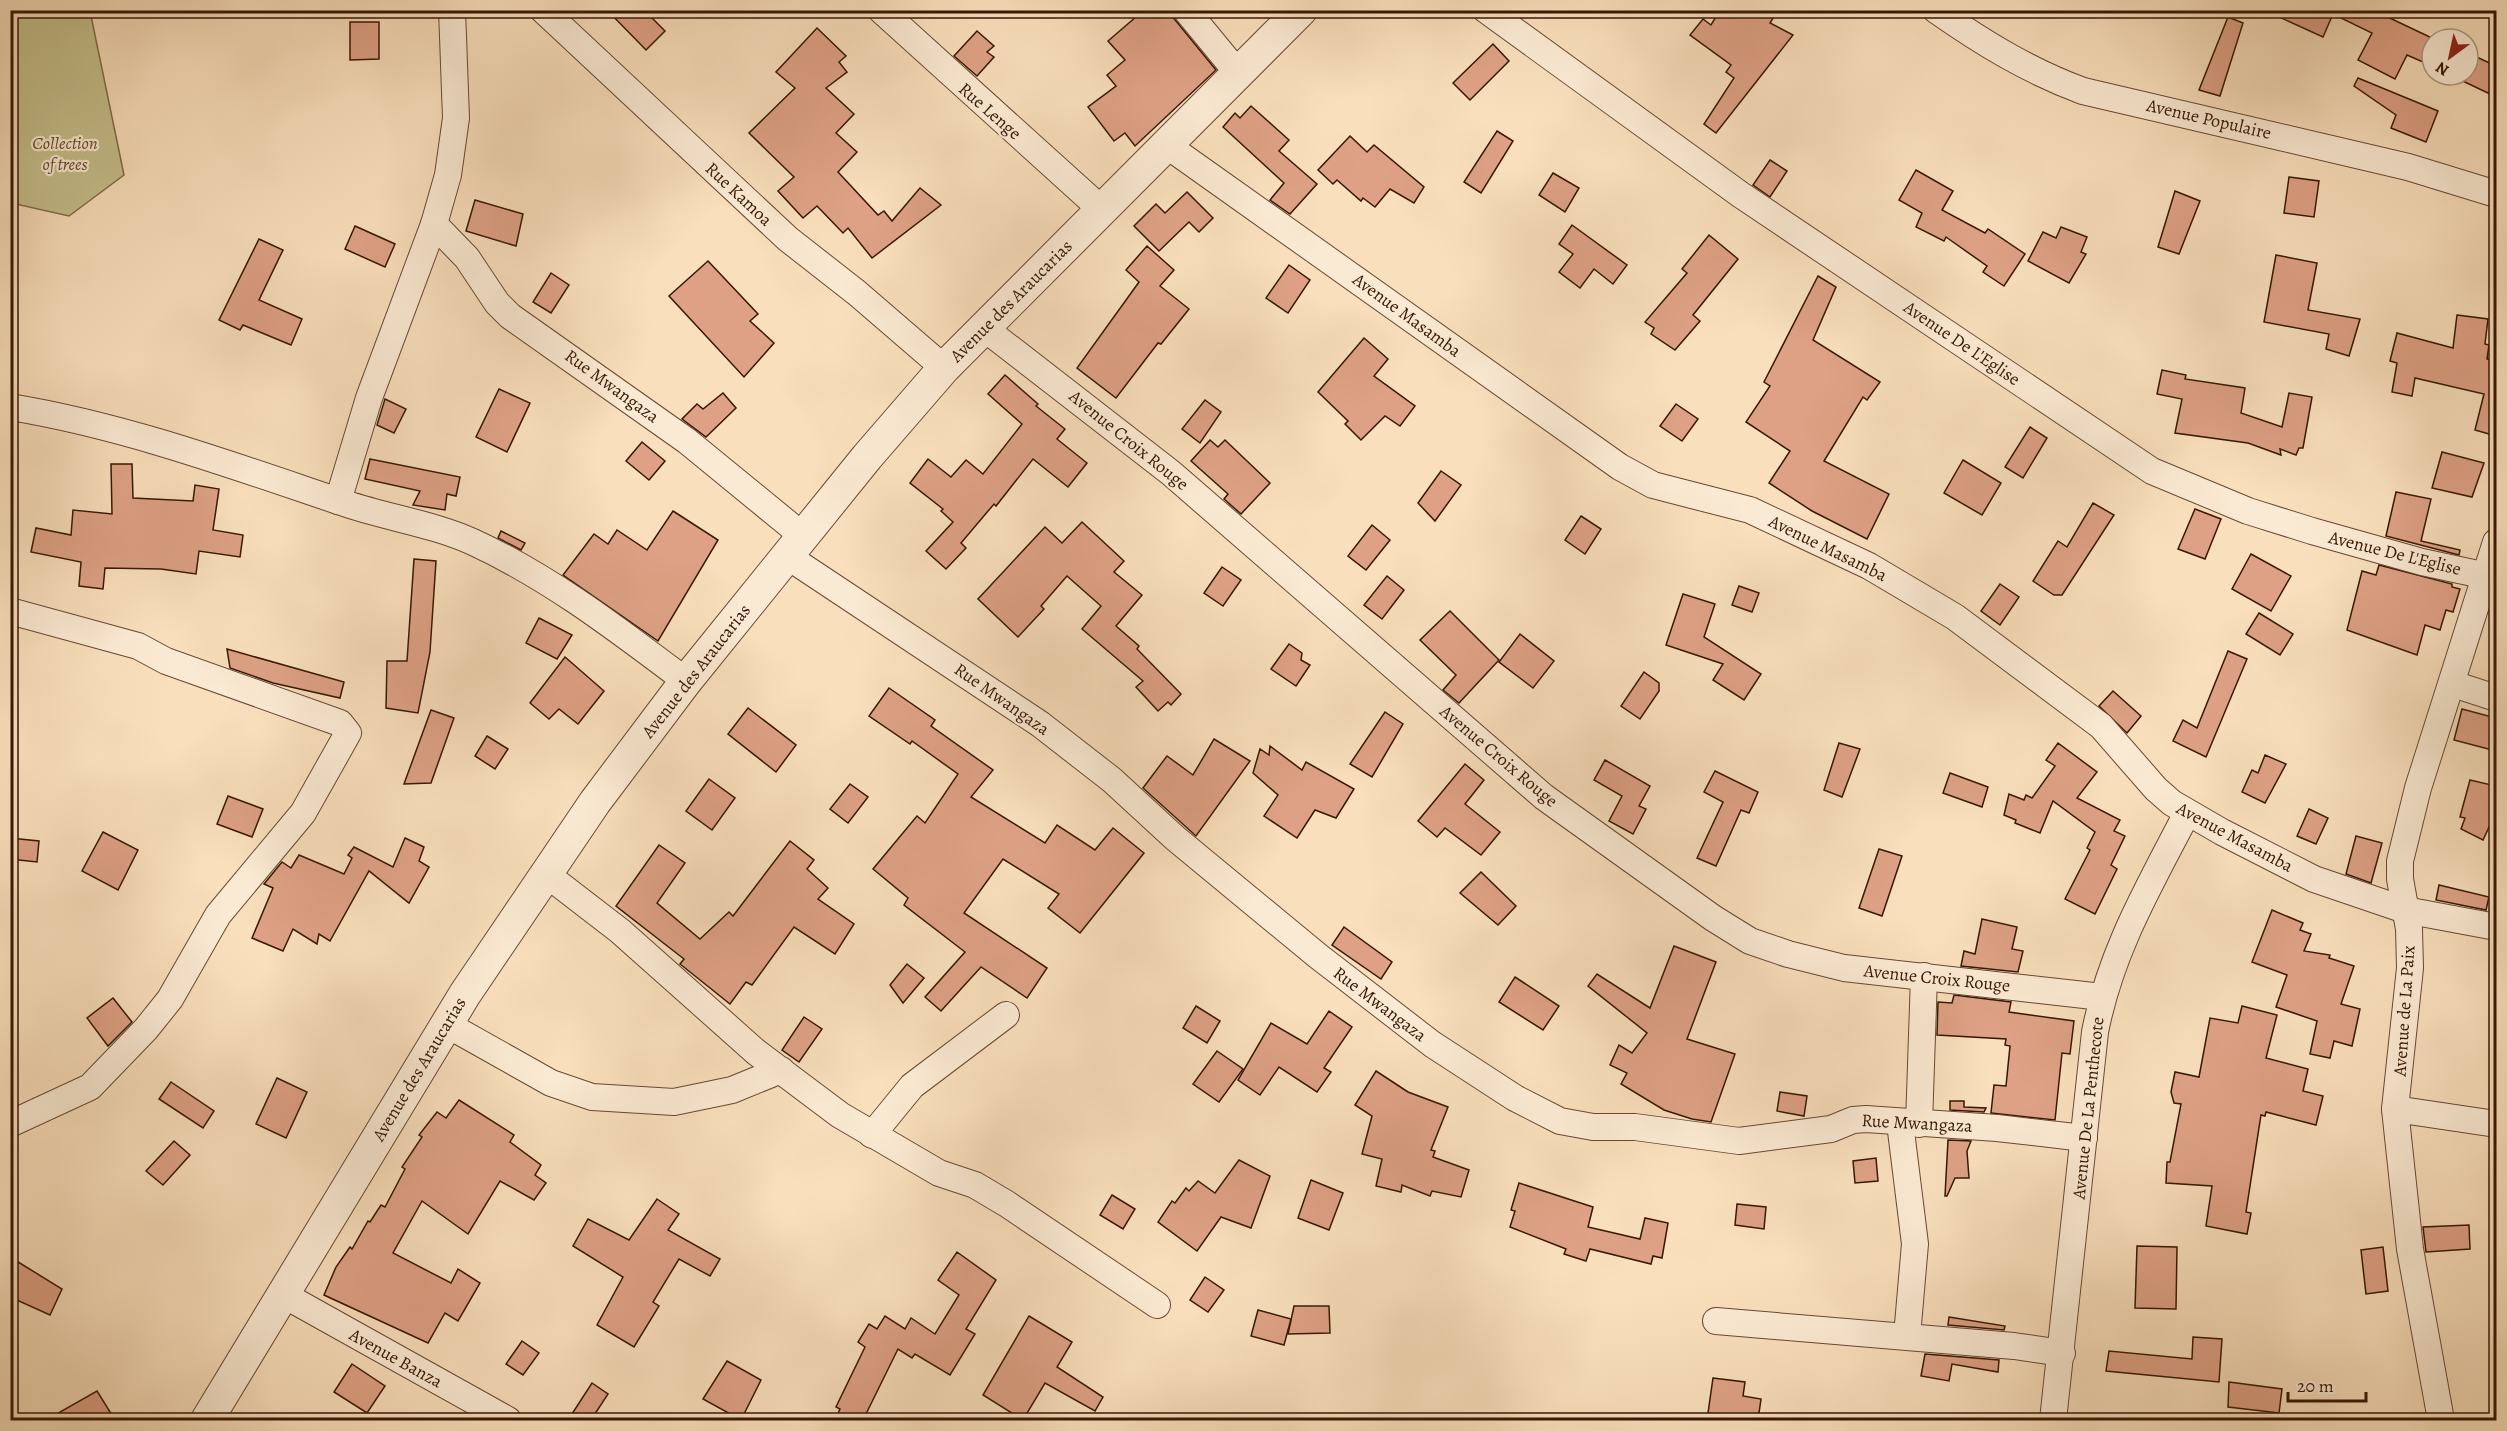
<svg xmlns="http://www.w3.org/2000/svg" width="2507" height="1431" viewBox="0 0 2507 1431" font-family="Alegreya,serif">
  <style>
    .green { fill: #c5c08c; stroke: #7e6c48; stroke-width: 1.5 }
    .building { fill: #dea185; stroke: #371704; stroke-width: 1.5 }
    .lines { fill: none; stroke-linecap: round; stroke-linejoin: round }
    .minor-casing { stroke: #684932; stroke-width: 28 }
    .tertiary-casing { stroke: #684932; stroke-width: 34 }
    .minor { stroke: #fbead3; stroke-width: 26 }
    .tertiary { stroke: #fbead3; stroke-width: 32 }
    .labels { text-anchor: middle; stroke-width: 4.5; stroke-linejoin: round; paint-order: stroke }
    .street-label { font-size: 18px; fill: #371704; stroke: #fbead3 }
    .park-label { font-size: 18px; font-style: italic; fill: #624a2d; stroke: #fbead3 }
  </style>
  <rect width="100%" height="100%" fill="#f9dfbc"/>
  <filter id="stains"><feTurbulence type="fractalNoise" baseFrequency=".00333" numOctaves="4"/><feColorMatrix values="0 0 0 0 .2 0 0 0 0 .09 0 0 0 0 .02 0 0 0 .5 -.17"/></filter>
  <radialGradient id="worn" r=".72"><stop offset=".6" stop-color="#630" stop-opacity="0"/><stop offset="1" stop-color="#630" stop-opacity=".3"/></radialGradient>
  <!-- green -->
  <path class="green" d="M11,10L90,11L124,175L69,216L11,203Z"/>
  <!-- building -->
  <g class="building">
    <path d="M607,10H644L665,31L646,50Z"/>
    <path d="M1144,10H1167L1216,70L1135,146L1125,133L1114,141L1088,107L1116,86L1107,75L1125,60L1108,41Z"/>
    <path d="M1720,10H1778L1770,23L1793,35L1716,133L1704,124L1734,78L1726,72L1731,65L1690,35L1703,19L1711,25Z"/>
    <path d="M2264,10H2373L2434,39L2432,66L2407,55L2395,79L2358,60L2372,33L2333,14L2323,37Z"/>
    <path d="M2228,17L2243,23L2220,96L2199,90Z"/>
    <path d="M350,22H379V59L350,60Z"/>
    <path d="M817,28L846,56L839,62L847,72L826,88L854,114L836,133L857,152L838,172L878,215L884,211L892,221L920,188L941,205L872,258L848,228L843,233L817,206L803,218L778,191L794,177L749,133L795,88L776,72Z"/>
    <path d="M977,31L994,46L987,52L994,57L977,76L954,56Z"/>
    <path d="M1493,44L1509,61L1470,100L1453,83Z"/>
    <path d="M2468,53L2496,66V81L2490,94L2450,75H2468Z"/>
    <path d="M2358,78L2438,111L2426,142L2391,128L2396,115L2354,86Z"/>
    <path d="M1251,106L1289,140L1279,151L1317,184L1290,214L1270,200L1284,183L1223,127L1235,113L1240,118Z"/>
    <path d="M1497,131L1513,141L1481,193L1464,182Z"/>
    <path d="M1350,136L1367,152L1374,145L1424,187L1414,203L1390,189L1375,207L1363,198L1361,201L1337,180L1333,184L1318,170Z"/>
    <path d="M1770,160L1787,171L1770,197L1753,185Z"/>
    <path d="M1916,170L1953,191L1942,210L1985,233L1988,229L2025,254L2004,286L1983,272L1987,266L1946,237L1944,241L1916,227L1922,213L1899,200Z"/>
    <path d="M1553,173L1579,188L1565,212L1539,195Z"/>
    <path d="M2289,177L2319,181L2314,217L2284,213Z"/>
    <path d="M2175,191L2200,201L2179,254L2158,247Z"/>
    <path d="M1187,192L1213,218L1199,232L1189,222L1159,251L1134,226L1156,204L1165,213Z"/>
    <path d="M475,200L523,214L516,246L466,231Z"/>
    <path d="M1572,225L1627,265L1613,284L1594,269L1580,288L1559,272L1573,254L1559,244Z"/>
    <path d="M355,226L395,244L385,267L345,249Z"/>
    <path d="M2061,227L2087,237L2081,252L2086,254L2069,283L2028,261L2043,232L2056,238Z"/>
    <path d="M1709,235L1738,259L1693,315L1700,321L1675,350L1651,334L1654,328L1645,322L1687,273L1682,269Z"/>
    <path d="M259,239L283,250L259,300L302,319L291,345L243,325L240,330L219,320Z"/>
    <path d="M1147,246L1174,270L1160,286L1189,309L1161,344L1158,343L1116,398L1077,368L1139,282L1126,270Z"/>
    <path d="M2276,255L2317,263L2308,310L2360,319L2349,356L2326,349L2329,334L2264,322Z"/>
    <path d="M708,261L758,314L750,321L774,343L744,377L669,296Z"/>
    <path d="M1289,265L1310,280L1288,313L1266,298Z"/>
    <path d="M551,273L569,285L551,313L533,302Z"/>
    <path d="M1818,276L1836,287L1813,340L1880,382L1867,400L1863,397L1824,461L1889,494L1867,539L1812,511L1769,483L1790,451L1746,422L1770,386L1764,382Z"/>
    <path d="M2457,315L2488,319L2485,344L2489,345L2487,359L2496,361V436L2475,430L2484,394L2415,378L2412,396L2392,392L2397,363L2390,361L2397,333L2453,348Z"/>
    <path d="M1364,338L1388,359L1374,376L1415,406L1400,426L1385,416L1361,440L1345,424L1348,421L1318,392Z"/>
    <path d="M2162,370L2186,375L2185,379L2245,388L2241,413L2282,427L2289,393L2312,397L2303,448H2299L2296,455L2280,449L2281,455L2248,443L2175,433L2182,399L2157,394Z"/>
    <path d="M1005,375L1038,404L1036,406L1065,429L1057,439L1087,463L1068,487L1033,459L996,506L994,504L961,543L966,548L946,569L926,551L953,522L941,511L943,509L910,483L928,459L951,477L966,460L983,474L1022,424L988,394Z"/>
    <path d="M499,389L530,403L507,452L476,437Z"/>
    <path d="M723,393L736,408L706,437L682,419L697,404L703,409Z"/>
    <path d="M385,399L406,409L394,433L377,425Z"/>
    <path d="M1205,400L1221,412L1200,443L1182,429Z"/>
    <path d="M1676,404L1698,419L1682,441L1660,426Z"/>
    <path d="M2030,427L2047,438L2023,478L2005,467Z"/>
    <path d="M1210,440L1218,447L1225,440L1270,483L1241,514L1224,499L1228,494L1191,461Z"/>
    <path d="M642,442L665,461L649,480L626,461Z"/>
    <path d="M2442,452L2484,463L2472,497L2432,488Z"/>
    <path d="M370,459L460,477L456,496L447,494L445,510L413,505L420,491L365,479Z"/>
    <path d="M1963,460L2001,483L1982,515L1944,493Z"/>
    <path d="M111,464H132L133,498L193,501L195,485L219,489L213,530L243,535L240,557L199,551L196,574L161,569L105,568L103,589L79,586L81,562L31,552L36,528L71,535L73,510L112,514Z"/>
    <path d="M1441,471L1461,485L1435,521L1418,503Z"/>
    <path d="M2396,492L2431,499L2421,541L2460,550L2459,555L2386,536Z"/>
    <path d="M2093,503L2114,515L2062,595H2054L2033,581L2058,541L2067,547Z"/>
    <path d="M2195,509L2221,519L2205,559L2178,549Z"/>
    <path d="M673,511L718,540L658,641L563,575L594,534L608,544L617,530L647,550Z"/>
    <path d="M1581,516L1601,529L1585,554L1565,540Z"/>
    <path d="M1082,522L1124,561L1114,572L1142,595L1116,626L1139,646L1137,649L1181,694L1171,705L1168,702L1158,711L1136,687L1143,681L1082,629L1101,606L1067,576L1041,606L1044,609L1018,637L978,599L1045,527L1062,543Z"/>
    <path d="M1372,525L1390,540L1366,570L1348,556Z"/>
    <path d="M501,531L525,543L521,550L498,538Z"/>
    <path d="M2251,554L2291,576L2271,611L2232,589Z"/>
    <path d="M414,559L436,561L430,652L418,713L386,708L387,661H407Z"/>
    <path d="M2379,565L2452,584V587L2460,589L2453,612L2446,610L2440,630L2425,625L2417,655L2347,630L2362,571L2376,575Z"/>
    <path d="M1222,567L1241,580L1223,606L1204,593Z"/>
    <path d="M1387,576L1404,590L1382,619L1364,605Z"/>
    <path d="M2000,584L2019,597L2000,625L1981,611Z"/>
    <path d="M1739,586L1759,593L1752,612L1732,605Z"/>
    <path d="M1683,594L1715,604L1704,637L1761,674L1744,700L1713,680L1723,664L1666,645Z"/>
    <path d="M1450,611L1499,660L1459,703L1443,690L1456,675L1420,640Z"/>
    <path d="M2259,613L2293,634L2280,655L2246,634Z"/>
    <path d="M539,618L572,635L557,659L526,643Z"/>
    <path d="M1520,634L1554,661L1533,688L1499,662Z"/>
    <path d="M1289,644L1302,653L1301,660L1310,665L1296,686L1271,669Z"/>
    <path d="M227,649L344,682L340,698L273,683L230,668Z"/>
    <path d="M2228,651L2247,659L2206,757L2173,741L2183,720L2197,728Z"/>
    <path d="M565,657L604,691L578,724L559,709L549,719L530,703Z"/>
    <path d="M1644,672L1659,683V691L1640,719L1621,706Z"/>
    <path d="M889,688L935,720L931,726L993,770L971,797L1045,843L1057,825L1095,850L1113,828L1144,853L1080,933L1048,908L1059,894L1003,859L964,913L1047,968L1027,998L981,967L941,1011L925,997L965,952L904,905L908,898L873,869L917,816L925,823L958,774L912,741L910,744L869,716Z"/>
    <path d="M2113,691L2141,716L2127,733L2099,706Z"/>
    <path d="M748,708L796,745L776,772L728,734Z"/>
    <path d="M2462,709L2496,718V751L2454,740Z"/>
    <path d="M431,710L454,718L431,783L404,784Z"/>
    <path d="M1385,712L1403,724L1372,777L1350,764Z"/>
    <path d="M487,736L508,749L495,769L475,756Z"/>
    <path d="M1214,739L1250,761L1196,836L1143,788L1167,756L1193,775Z"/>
    <path d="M1839,743L1860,749L1842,797L1824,790Z"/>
    <path d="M2058,743L2097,772L2077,798L2120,820L2114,831L2125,836L2111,865L2117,869L2095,914L2065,899L2090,850L2087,848L2095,832L2053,801L2040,833L2015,823L2016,820L2004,815L2009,794L2024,800L2026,795L2032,798L2055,766L2046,760Z"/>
    <path d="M1270,746L1302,770L1306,762L1354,789L1336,818L1315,810L1297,838L1264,816L1278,795L1253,773L1260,749L1269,755Z"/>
    <path d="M2265,755L2286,764L2265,803L2242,792L2252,770L2258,773Z"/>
    <path d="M1605,760L1650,786L1639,806L1646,809L1633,834L1609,821L1622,796L1594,780Z"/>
    <path d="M1465,764L1484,780L1465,804L1500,832L1481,855L1445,828L1437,837L1418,821Z"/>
    <path d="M1715,771L1758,792L1749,813L1741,810L1716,866L1697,858L1723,802L1704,792Z"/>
    <path d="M1950,773L1988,787L1982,807L1943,793Z"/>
    <path d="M709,779L735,798L712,830L686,811Z"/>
    <path d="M2470,780L2496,786V812L2483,840L2461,829L2465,818L2460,817Z"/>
    <path d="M850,784L868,797L848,823L830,809Z"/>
    <path d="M228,796L263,809L252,837L217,824Z"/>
    <path d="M2309,809L2328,818L2316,844L2297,836Z"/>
    <path d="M103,832L138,850L118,890L82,871Z"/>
    <path d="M2356,836L2382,843L2371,883L2346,874Z"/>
    <path d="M10,838L39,841L37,862L10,859Z"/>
    <path d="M405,838L424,847L419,861L429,867L409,903L369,871L330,941L319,934L317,944L293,929L283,951L252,938L273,888L264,884L282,862L291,868L299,855L344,874L352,858L348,855L354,847L393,867Z"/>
    <path d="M790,841L814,860L807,869L828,888L818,899L854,924L835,954L794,927L752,985L746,982L730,1004L680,964L684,959L616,906L659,845L685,863L657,903L700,939L729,912L733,916Z"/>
    <path d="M1879,849L1902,856L1882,916L1859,908Z"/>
    <path d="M1481,872L1516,906L1498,925L1460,893Z"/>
    <path d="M2439,885L2489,897L2486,910L2436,900Z"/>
    <path d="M2272,910L2303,923L2300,930L2311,934L2304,951L2330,955L2329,958L2354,966L2341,1004L2360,1009L2352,1046L2334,1041L2330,1058L2310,1054L2317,1021L2276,1007L2287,975L2252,962Z"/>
    <path d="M1982,919L2017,927L2012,949L2023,951L2018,972L1961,966L1964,951L1975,954Z"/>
    <path d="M1344,927L1392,962L1381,979L1332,945Z"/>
    <path d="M1674,946L1716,962L1687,1039L1735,1054L1711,1122L1692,1119L1664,1110L1621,1084L1627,1073L1610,1065L1619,1045L1632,1053L1647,1033L1588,986L1597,974L1650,1008Z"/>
    <path d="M907,964L924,978L903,1003L890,985Z"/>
    <path d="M1515,977L1559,1006L1543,1030L1499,1002Z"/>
    <path d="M1954,995L2011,1002L2009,1012L2074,1021L2070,1054L2062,1053L2055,1120L1991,1113L1994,1085L2006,1086L2010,1046L2005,1045L2006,1039L1937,1035L1938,1002L1952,1003Z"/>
    <path d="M113,998L132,1022L108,1046L87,1018Z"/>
    <path d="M1196,1006L1220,1021L1207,1043L1183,1028Z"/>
    <path d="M2242,1006L2277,1015L2266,1058L2308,1069L2303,1091L2323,1096L2316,1125L2266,1112L2265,1116L2261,1115L2246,1212L2251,1213L2247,1234L2206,1226L2212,1186L2166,1183L2167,1162H2170L2181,1104L2174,1103L2171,1092L2175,1072L2199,1077L2210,1018L2238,1023Z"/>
    <path d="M1329,1011L1352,1027L1324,1068L1331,1072L1317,1092L1279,1067L1260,1095L1238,1080L1271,1023L1307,1044Z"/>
    <path d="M804,1017L822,1029L799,1062L782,1050Z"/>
    <path d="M1217,1051L1243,1069L1219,1102L1193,1084Z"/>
    <path d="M1376,1071L1408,1092L1448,1107L1431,1150L1435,1151L1433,1157L1469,1170L1461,1197L1432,1191L1430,1196L1402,1185L1401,1192L1376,1186L1382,1159L1362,1154L1372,1116L1355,1105Z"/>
    <path d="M277,1078L307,1092L286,1138L256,1124Z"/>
    <path d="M171,1082L214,1111L203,1128L159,1099Z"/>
    <path d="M1780,1092L1807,1096L1804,1116L1777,1111Z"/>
    <path d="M459,1100L514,1135L510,1142L541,1165L535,1175L546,1183L534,1200L500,1181L468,1234L422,1201L393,1253L451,1283L458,1269L480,1283L458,1321L445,1313L428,1343L324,1295L336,1267L350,1247L352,1249L368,1221L370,1222L381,1205L385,1207L405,1169L402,1167L422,1137L419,1135L437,1112L446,1118Z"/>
    <path d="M1950,1101H1964V1107L1986,1108L1984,1112L1950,1110Z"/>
    <path d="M1948,1140L1971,1141L1967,1151L1969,1178H1955L1947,1196H1945Z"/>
    <path d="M174,1141L190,1155L163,1185L146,1171Z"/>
    <path d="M1876,1158L1878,1181L1855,1183L1853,1161Z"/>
    <path d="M1239,1160L1270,1176L1251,1228L1221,1217L1197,1251L1158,1222L1172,1201L1175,1203L1186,1188L1189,1191L1198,1181L1215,1193Z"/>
    <path d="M1311,1180L1343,1193L1329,1230L1298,1218Z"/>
    <path d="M1519,1183L1593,1207L1588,1227L1640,1239L1645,1218L1668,1223L1662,1258L1653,1256L1651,1264L1590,1249L1586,1261L1564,1254L1566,1249L1510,1227L1515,1211L1511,1210Z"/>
    <path d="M1112,1195L1135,1209L1123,1229L1100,1215Z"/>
    <path d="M657,1199L679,1214L668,1230L720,1259L710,1276L679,1259L653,1302L659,1306L634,1347L597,1325L623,1277L573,1246L588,1219L629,1240Z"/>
    <path d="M1737,1204L1766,1207L1764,1229L1735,1225Z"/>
    <path d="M2469,1225L2470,1249L2426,1252L2423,1227Z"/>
    <path d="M2137,1246L2177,1247L2176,1309L2135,1308Z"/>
    <path d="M2383,1247L2388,1291L2366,1294L2361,1250Z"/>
    <path d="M957,1252L996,1280L966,1329L975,1334L950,1375L915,1354L912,1358L898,1349L863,1420H835L840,1409L836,1407L865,1347L858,1342L869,1324L877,1329L885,1316L905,1329L911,1318L935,1334L959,1295L938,1280Z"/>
    <path d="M10,1257L62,1289L50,1315L10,1297Z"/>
    <path d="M1205,1277L1224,1290L1208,1312L1190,1300Z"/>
    <path d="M1294,1306H1329L1330,1333L1288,1334Z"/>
    <path d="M1258,1310L1291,1319L1284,1345L1251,1336Z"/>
    <path d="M1029,1316L1072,1342L1057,1367L1103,1397L1095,1411L1045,1383L1023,1420L983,1395Z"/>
    <path d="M1949,1317L2005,1326L2004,1330L1948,1325Z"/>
    <path d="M2193,1337L2222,1339L2219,1382L2106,1371L2109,1351L2192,1359Z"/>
    <path d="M522,1341L539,1353L523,1375L506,1364Z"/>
    <path d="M1925,1354L1999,1360L1998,1372L1952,1364L1949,1381L1921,1376Z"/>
    <path d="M727,1361L761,1380L741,1420L703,1399Z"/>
    <path d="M352,1364L385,1386L367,1413L334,1392Z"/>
    <path d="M1713,1378L1745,1382L1743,1396L1761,1399L1758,1420L1708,1413Z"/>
    <path d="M2229,1382L2282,1389L2279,1413L2228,1407Z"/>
    <path d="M592,1383L608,1394L591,1420H568Z"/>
    <path d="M97,1391L115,1420H46Z"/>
  </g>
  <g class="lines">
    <defs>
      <g id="minor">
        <path d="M543,10L788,239L857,293L944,368"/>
        <path d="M881,10L1101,209"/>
        <path d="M1186,10L1237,72"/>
        <path d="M1486,10L1741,195L2152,471L2248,511L2312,531L2422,562L2487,576"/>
        <path d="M1936,10C1983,43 2029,71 2083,91L2408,167L2496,194"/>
        <path d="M1165,144L1620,467L1653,485L1750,510L1869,566L1955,617L2101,726L2156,789L2172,803L2222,832L2314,879L2405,910L2496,927"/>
        <path d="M434,224L467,258L497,303L510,316L687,441L803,536"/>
        <path d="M984,328L1171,473L1544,797L1713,918L1750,941L1788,954L1844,968L2102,997"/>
        <path d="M10,407C126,426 237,467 347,504C389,518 433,524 473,542C551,578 618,630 686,681"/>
        <path d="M338,501L369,398L434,224L448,175L456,118L452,10"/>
        <path d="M787,556L1040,724L1112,780L1175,838L1318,956L1432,1044L1515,1098L1560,1121L1593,1127H1635L1739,1141L1831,1129L1853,1120L1866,1119L1997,1128L2084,1138"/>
        <path d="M10,611L138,646L166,661L340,723L348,733L303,813L218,915L170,999L146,1029L90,1087L10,1124"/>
        <path d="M2453,684L2496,698"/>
        <path d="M546,874L620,931L756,1052L840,1115L939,1173L975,1185L1007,1204L1157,1305"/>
        <path d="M446,1024L551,1083L592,1097L674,1102L732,1090L781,1070"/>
        <path d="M2395,1109L2496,1124"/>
        <path d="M1900,1123L1915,1244L1907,1336"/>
        <path d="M1919,1124L1924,976"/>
        <path d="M872,1135L912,1086L1006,1015"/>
        <path d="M284,1295L508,1420"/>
        <path d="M1716,1321L2014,1346L2062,1353"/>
        <path d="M2053,1420L2095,1032C2111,950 2149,887 2187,813"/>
        <path d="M2441,1420L2410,1249L2395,1109L2410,968L2409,929L2400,879V861L2418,788L2496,542"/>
      </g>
      <path id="tertiary" d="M207,1420L465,994L595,802L686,681L867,457L944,368L1301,10"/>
    </defs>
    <!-- minor casing -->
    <use href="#minor" class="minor-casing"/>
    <!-- tertiary casing -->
    <use href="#tertiary" class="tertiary-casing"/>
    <!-- minor -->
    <use href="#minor" class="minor"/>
    <!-- tertiary -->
    <use href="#tertiary" class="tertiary"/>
  </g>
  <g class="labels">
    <!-- street labels -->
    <g class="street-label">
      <text transform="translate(990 111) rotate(41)" y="6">Rue Lenge</text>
      <text transform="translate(2209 119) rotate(13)" y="6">Avenue Populaire</text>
      <text transform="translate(739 194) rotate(43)" y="6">Rue Kamoa</text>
      <text transform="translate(1011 301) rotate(-45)" y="6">Avenue des Araucarias</text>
      <text transform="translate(1407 315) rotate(36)" y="6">Avenue Masamba</text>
      <text transform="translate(1962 343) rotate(34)" y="6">Avenue De L'Eglise</text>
      <text transform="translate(612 386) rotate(36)" y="6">Rue Mwangaza</text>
      <text transform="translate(1129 440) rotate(39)" y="6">Avenue Croix Rouge</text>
      <text transform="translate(1828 548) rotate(26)" y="6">Avenue Masamba</text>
      <text transform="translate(2395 553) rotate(14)" y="6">Avenue De L'Eglise</text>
      <text transform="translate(696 671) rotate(-52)" y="6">Avenue des Araucarias</text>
      <text transform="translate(1002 699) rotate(35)" y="6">Rue Mwangaza</text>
      <text transform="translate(1499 756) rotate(40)" y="6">Avenue Croix Rouge</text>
      <text transform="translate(2235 837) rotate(28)" y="6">Avenue Masamba</text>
      <text transform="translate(1937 978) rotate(6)" y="6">Avenue Croix Rouge</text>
      <text transform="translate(1380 1004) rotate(37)" y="6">Rue Mwangaza</text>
      <text transform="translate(2404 1011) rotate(-86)" y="6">Avenue de La Paix</text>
      <text transform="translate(419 1069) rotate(-59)" y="6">Avenue des Araucarias</text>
      <text transform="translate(2088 1108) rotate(-84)" y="6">Avenue De La Penthecote</text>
      <text transform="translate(1917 1123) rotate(3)" y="6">Rue Mwangaza</text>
      <text transform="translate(396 1358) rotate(29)" y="6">Avenue Banza</text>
    </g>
    <!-- park labels -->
    <g class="park-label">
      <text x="65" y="149">Collection<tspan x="65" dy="21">of trees</tspan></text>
    </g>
  </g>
  <!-- margin -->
  <rect width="2507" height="1431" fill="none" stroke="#f9dfbc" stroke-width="36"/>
  <rect x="12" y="12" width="2483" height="1407" fill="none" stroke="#371704" stroke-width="3"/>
  <rect x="18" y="18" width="2471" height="1395" fill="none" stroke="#371704" stroke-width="1.5"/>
  <!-- north arrow -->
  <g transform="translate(2450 57) rotate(213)"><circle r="28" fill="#fbead3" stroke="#ad9680" stroke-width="1.5"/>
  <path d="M0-4.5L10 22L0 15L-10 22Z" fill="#8f2418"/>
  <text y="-9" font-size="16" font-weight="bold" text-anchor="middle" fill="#371704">N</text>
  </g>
  <!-- scale -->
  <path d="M2288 1392v9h78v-9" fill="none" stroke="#371704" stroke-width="3"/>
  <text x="2297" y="1392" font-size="18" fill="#371704" stroke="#fbead3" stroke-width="4.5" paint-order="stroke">20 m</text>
  <rect width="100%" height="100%" filter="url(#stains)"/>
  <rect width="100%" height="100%" fill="url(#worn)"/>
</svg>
